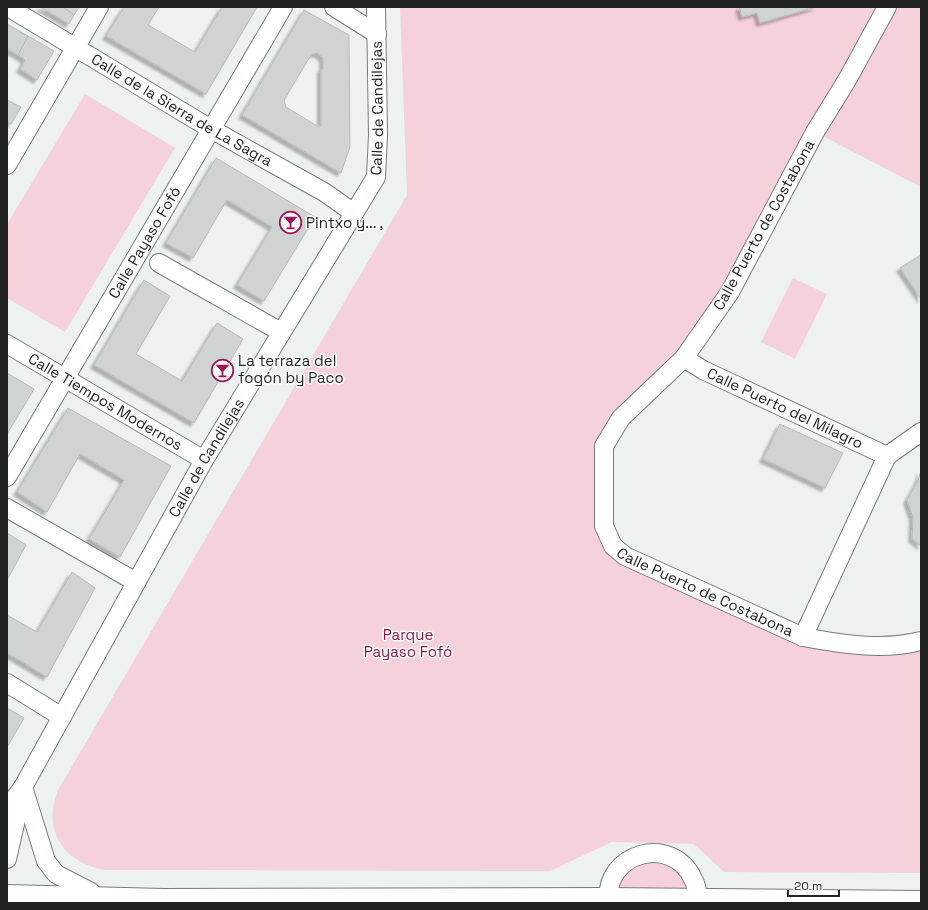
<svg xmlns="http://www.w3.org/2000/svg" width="928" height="910" viewBox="0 0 928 910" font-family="'Space Grotesk',sans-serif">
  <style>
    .green { fill: #f5d1db }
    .building { fill: #cfd4d3; stroke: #b6bbba; fill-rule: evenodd; filter: url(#shadow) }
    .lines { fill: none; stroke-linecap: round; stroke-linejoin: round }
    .minor-casing { stroke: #787c7c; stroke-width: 20 }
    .minor { stroke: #fff; stroke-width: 18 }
    .labels { text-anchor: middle; stroke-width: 3; stroke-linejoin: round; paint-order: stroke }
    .street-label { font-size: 15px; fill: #212323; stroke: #fff }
    .poi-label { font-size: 15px; fill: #212323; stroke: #fff; text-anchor: start }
    .park-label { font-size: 15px; fill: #841b48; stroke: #fff }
  </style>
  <defs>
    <filter id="shadow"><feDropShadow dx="-3.5" dy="3.5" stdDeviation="1" flood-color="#0004"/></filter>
  </defs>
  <rect width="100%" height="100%" fill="#edf2f1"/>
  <!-- green -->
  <g class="green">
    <path d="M400,7H921V187L815,132L730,292L604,446L613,546L803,637L921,641V873L724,872L694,844L612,842L550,871L104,870C63,862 42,830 58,790L407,195Z"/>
    <path d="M85,94L175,148L65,332L7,298V224Z"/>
    <path d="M793,278L827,294L795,359L761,342Z"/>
    <path d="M668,860L691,889L616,887L631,864Z"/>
  </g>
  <!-- building -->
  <g class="building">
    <path d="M40,7H63L74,15L69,24Z"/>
    <path d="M63,7H79L74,15Z"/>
    <path d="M124,7H159L148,25L195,52L222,7H257L206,94L106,36Z"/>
    <path d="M739,7H816L760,23L757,13L742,17Z"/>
    <path d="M304,10L349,35L350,147L341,173L242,115ZM317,53L323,58V69H321V126H317L286,107L284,100L311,55Z"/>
    <path d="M7,24L28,36L18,55L7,49Z"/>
    <path d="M28,36L54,51L37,80L20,69L25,60L18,55Z"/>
    <path d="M7,100L21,107L11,124L7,122Z"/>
    <path d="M216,158L315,217L264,301L237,285L272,227L227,200L193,258L166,243Z"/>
    <path d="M921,255V299L900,268Z"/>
    <path d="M144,280L170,296L136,354L182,381L217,323L243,339L194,423L94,365Z"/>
    <path d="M7,373L34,389L7,434Z"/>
    <path d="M68,408L171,466L120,557L89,539L124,480L80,454L47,512L17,492Z"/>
    <path d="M780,424L843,453L825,488L763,459Z"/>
    <path d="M921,471V546L912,539L913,518L907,500L917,483Z"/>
    <path d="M7,533L26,545L7,580Z"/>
    <path d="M72,572L95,588L47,677L7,653V615L37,632Z"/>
    <path d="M7,708L24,718L7,747Z"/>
  </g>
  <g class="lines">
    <defs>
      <g id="minor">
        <path id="s1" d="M8,7L211,129L324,192L354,213"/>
        <path d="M334,7L377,34"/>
        <path id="s2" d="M887,7L847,80L815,132L730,292L684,358L621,418L604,446V526L613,546L625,556L803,637C842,644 882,651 921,641"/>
        <path d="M7,165L99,7"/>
        <path d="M159,263L281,332"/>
        <path id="s3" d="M7,344L204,460"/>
        <path id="s4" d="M684,358L703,370L887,456L921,432"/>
        <path id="s5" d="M7,477L283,7"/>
        <path d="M7,508L136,582"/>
        <path d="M803,637L887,456"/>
        <path d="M7,683L62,717"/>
        <path d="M23,787L46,861L56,874L91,892"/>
        <path id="s6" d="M7,809L23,787L204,460L376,177L378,135L376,7"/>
        <path d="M7,859L22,793"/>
        <path d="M7,894L164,898L608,897L921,900"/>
        <path d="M609,903C602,853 672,833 693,879C697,886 698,895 697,903"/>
      </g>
    </defs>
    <!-- minor casing -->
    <use href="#minor" class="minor-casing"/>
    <!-- minor -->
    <use href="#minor" class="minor"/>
  </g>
  <!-- icons -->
  <defs>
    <symbol id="bar-ring" viewBox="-11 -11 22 22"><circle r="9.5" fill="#fff" stroke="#a31256" stroke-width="1.5"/><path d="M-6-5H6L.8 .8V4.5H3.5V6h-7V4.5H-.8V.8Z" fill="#a31256"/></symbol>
  </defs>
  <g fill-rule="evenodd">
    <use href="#bar-ring" x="278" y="210" width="25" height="25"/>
    <use href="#bar-ring" x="210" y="358" width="25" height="25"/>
  </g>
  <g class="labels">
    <!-- street labels -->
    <g class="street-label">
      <text dy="5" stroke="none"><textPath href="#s6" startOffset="801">Calle de Candilejas</textPath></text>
      <text dy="5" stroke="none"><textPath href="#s1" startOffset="202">Calle de la Sierra de La Sagra</textPath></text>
      <text transform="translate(764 225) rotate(-61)" y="5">Calle Puerto de Costabona</text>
      <text dy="5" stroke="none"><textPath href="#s5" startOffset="272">Calle Payaso Fofó</textPath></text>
      <text dy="5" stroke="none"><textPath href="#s3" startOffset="114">Calle Tiempos Modernos</textPath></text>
      <text dy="5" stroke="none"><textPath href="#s4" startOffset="113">Calle Puerto del Milagro</textPath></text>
      <text dy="5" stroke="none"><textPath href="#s6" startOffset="404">Calle de Candilejas</textPath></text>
      <text dy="5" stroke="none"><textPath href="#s2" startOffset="731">Calle Puerto de Costabona</textPath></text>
    </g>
    <!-- poi labels -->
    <g class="poi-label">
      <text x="306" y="228">Pintxo y... ,</text>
      <text x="238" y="366">La terraza del<tspan x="238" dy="17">fogón by Paco</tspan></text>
    </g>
    <!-- park labels -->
    <g class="park-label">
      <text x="408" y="640">Parque<tspan x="408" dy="17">Payaso Fofó</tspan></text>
    </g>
  </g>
  <!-- border -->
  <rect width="928" height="910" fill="none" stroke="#212323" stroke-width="16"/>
  <!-- scale -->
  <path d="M788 890v6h51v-6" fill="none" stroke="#212323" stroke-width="2"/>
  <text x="794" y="890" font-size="12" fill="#212323" stroke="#ffffff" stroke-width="3" paint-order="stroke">20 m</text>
</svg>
